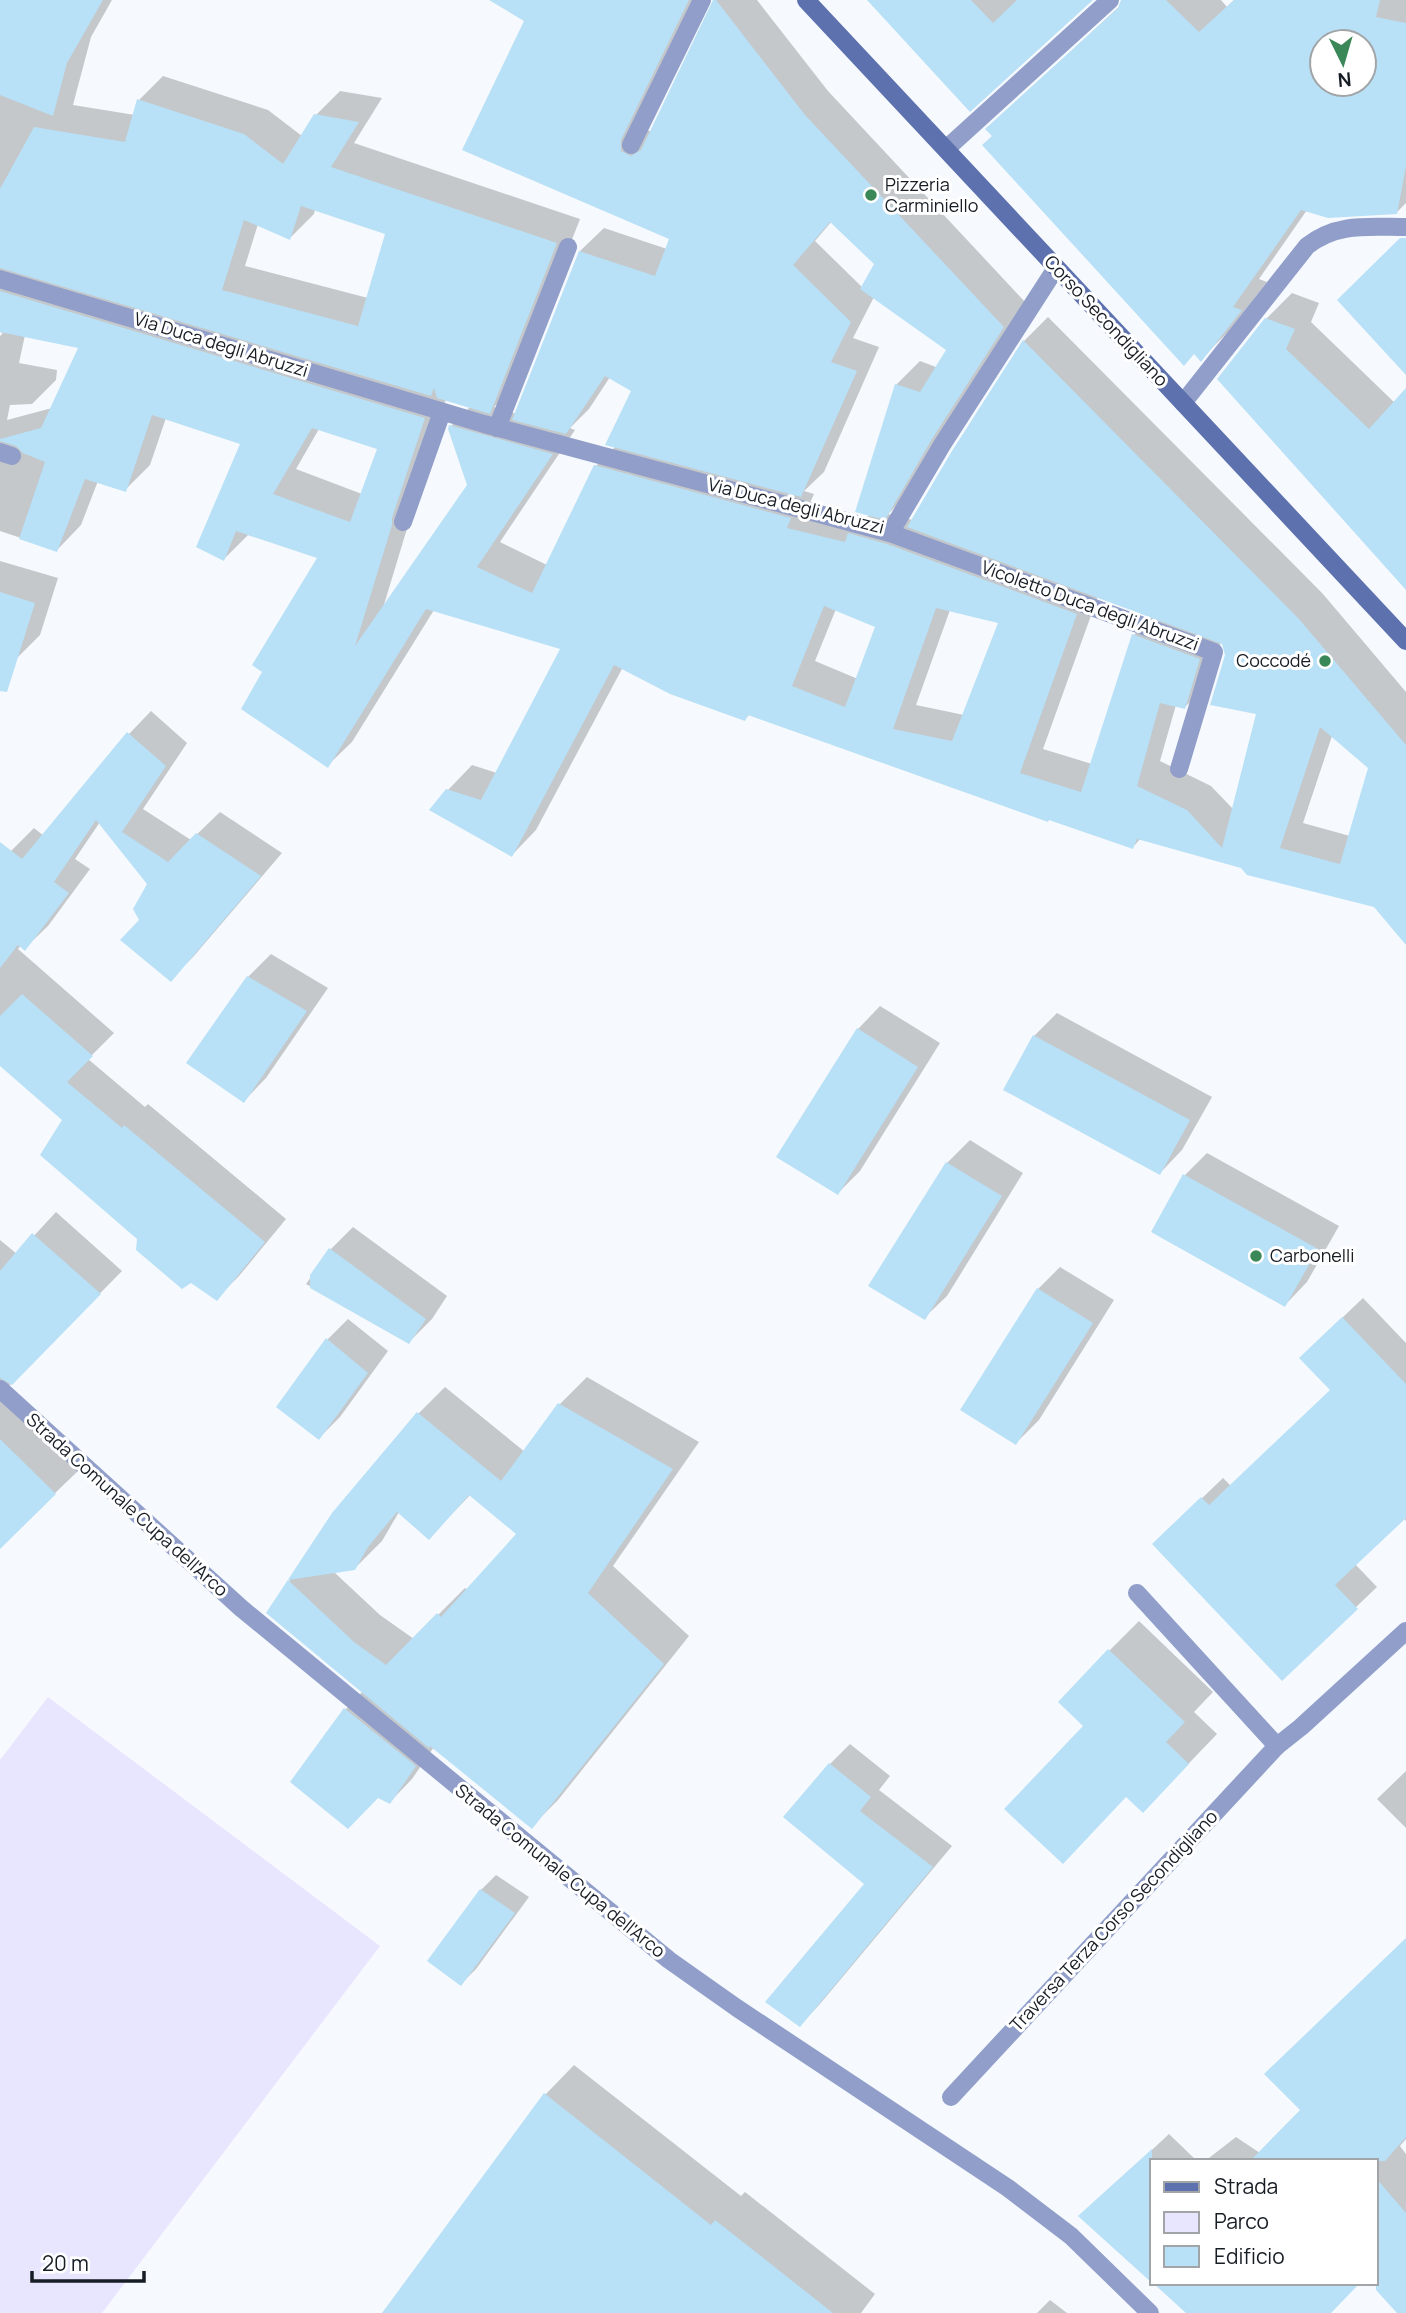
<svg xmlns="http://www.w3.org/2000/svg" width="1406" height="2313" viewBox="0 0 1406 2313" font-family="Manrope,sans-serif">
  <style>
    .green { fill: #e8e6fe }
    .shadow { fill: #0003; fill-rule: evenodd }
    .building { fill: #b8e0f6; fill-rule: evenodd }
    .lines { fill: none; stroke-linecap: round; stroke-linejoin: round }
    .street { stroke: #909ec9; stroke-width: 18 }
    .secondary { stroke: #5e71af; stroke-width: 18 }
    .poi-dot { fill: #3a8857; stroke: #fff; stroke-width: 2.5 }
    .labels { text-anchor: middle; stroke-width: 6; stroke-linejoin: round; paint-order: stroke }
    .poi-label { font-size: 18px; fill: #171d24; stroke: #fff; text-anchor: start }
    .street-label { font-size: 18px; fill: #171d24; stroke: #fff }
  </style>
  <rect width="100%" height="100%" fill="#f6fafe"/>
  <!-- green -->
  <path class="green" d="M48,1697L380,1946L102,2313H0V1760Z"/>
  <!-- shadow -->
  <g class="shadow">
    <path d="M0,0H112L91,37L73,105L135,115L139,100L163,76L268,110L302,136L316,115L340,91L382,98L354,143L580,219L514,388L494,407L517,414L580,251L604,228L667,249L671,238L526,20L492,0H700L645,129L652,132L715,0H757L828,91L1026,303L908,494L888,514L913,520L953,452L1024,341L1048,317L1323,594L1406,692V942L1375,905L1141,838L1133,847L750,714L745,719L623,667L536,830L512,855L448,790L472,765L497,773L562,648L434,610L352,742L327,766L265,671L320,557L248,535L224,559L243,443L166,418L150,465L125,490L98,481L81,525L57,550L0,531V336L3,333L0,332ZM315,209L388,233L368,298L245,266L258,224L290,238L314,214ZM832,221L876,263L863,288L815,241ZM874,297L948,349L936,367L920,361L896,385L870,514L866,518L810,503L814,494L804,491L824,472L879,347L853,338ZM25,335L80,347L52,408L7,420L10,405L32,404L56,380L57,370L19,363ZM610,377L633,390L616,446L596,466L547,565L500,542L575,430L570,428L589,409ZM446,399L471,406L451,426L469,485L383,608L416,499V493ZM319,429L379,448L362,494L296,469ZM1098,596L1152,616L1134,635L1092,764L1043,749ZM836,609L877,626L858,679L815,661ZM950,610L1000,621L964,715L916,705ZM1222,638L1227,655L1258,712L1234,810L1211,786L1160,761L1176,705L1185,707L1209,683ZM1332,736L1370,768L1350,836L1303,823Z"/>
    <path d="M869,0H1090L970,109Z"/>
    <path d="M1122,0H1221L1227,7L1234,0H1406V203L1396,213L1307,210L1259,279L1267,282L1228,332L1201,359L988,129L1123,3ZM1322,42H1364V84H1322Z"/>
    <path d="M1292,293L1319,303L1311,322L1395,403L1406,391V586L1266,319Z"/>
    <path d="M0,561L58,578L40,635L16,659L0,654Z"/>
    <path d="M151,711L187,743L143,809L191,840L220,812L282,853L193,957L171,979L141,920L149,884L100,822L75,859L90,869L48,926L25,948L21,945L18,949L114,1033L88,1059L145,1107L148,1104L286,1219L239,1276L216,1299L138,1238L64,1119L0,1064V866L11,851L34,828L44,836L129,734Z"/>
    <path d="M271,954L328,988L266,1078L244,1101L248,977Z"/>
    <path d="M880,1006L940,1043L860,1171L838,1193L858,1029Z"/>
    <path d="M1057,1013L1212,1097L1182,1150L1160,1173L1034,1036Z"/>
    <path d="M970,1140L1023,1173L947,1296L924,1318L871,1285L947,1163Z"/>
    <path d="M1207,1153L1339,1226L1307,1282L1285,1305L1185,1175Z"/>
    <path d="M56,1212L122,1271L1,1394L78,1471L0,1546V1240L17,1254Z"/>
    <path d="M353,1227L447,1296L432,1319L409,1342L306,1284L330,1250Z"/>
    <path d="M1060,1267L1114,1300L1039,1420L1016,1443L1038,1289Z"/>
    <path d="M1363,1298L1406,1343V1521L1404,1518L1355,1564L1377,1587L1282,1678L1175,1524L1223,1478L1231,1486L1332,1390L1322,1337Z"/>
    <path d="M348,1319L388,1351L340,1417L319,1438L327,1340Z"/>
    <path d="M587,1377L699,1442L613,1566L689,1636L558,1800L531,1827L434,1747L412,1779L390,1802L378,1796L293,1782L346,1709L363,1691L268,1613L333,1515L418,1414L445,1387L525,1452L560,1404ZM471,1494L519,1533L468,1590L465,1588L414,1639L380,1615L334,1572L355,1568L382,1541L399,1512L429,1538Z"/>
    <path d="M1139,1621L1213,1692L1194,1712L1217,1734L1172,1781L1085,1726L1109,1651Z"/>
    <path d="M850,1744L890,1776L879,1790L952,1846L820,2004L800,2025L867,1884L786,1817L830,1764Z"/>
    <path d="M1406,1771V1828L1377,1799Z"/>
    <path d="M496,1875L529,1897L476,1969L461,1984L481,1890Z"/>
    <path d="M1406,1940V2139L1400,2146L1406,2154V2313H1399L1373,2283H1376V2161H1205L1236,2137L1260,2153L1302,2110Z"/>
    <path d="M574,2065L741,2196L745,2192L875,2294L861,2313H384L545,2095Z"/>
    <path d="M1169,2134L1197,2161H1152V2281L1081,2216Z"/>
    <path d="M1050,2300L1067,2313H1037Z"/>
  </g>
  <!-- building -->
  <g class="building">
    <path d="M0,0H103L67,63L53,116L0,95Z"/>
    <path d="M489,0H689L621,140V151L631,156L641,150L713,0H716L805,115L1004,327L932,439L885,520L855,512L895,384L920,392L946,350L860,289L874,264L830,222L793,265L851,322L831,362L857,371L801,497L605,445L631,391L605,376L566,434L512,420L579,251L655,276L669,239L462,150L524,21Z"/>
    <path d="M867,0H971L993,23L1017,0H1093L970,112Z"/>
    <path d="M1121,0H1166L1199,32L1234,0H1380L1376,17L1406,23V166L1397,214L1328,218L1301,210L1233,307L1242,310L1201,362L1194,354L1184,366L982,145L992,136L985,129L1118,8ZM1322,42H1364V84H1322Z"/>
    <path d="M137,99L244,134L283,164L314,114L359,122L331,167L557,243L490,414L437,398L434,388L431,396L0,268V189L34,127L125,142ZM301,206L385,234L358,326L222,290L244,220L290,240Z"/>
    <path d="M1400,238H1406V375L1337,300Z"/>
    <path d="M0,291L425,418L392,518V525L355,646L467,485L448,429L449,425L553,454L477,567L532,593L594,465L791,518L787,528L845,542L848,533L887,544L1077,614L1020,773L1081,792L1132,634L1200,659L1185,709L1160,703L1137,786L1187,810L1222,848L1256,714L1210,705L1225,655L1222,644L907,527L952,451L1023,340L1299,619L1406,745V945L1374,907L1247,875L1241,868L1137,839L1133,849L1049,820L1048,822L748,715L745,721L670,694L614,665L512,857L429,810L446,789L481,800L560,649L426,609L328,768L241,709L262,672L252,665L317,558L236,531L224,561L196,547L240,444L152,415L126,492L85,479L57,552L19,539L45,462L23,453L16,446L0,441V439L41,428L78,348L0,332ZM312,428L377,449L350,522L273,494ZM824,606L875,627L845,707L792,686ZM936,608L998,623L952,741L893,729ZM1320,727L1368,768L1340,864L1280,848Z"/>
    <path d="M1265,318L1295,329L1286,349L1369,429L1406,388V590L1217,379Z"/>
    <path d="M0,592L35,603L7,692L0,691Z"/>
    <path d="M127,732L166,766L122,832L168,862L196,833L261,876L171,982L120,940L139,920L133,909L147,884L96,820L54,882L69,893L25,951L18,945L0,968V842L22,859Z"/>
    <path d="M247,976L307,1011L244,1103L186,1063Z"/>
    <path d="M22,994L93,1056L67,1082L122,1128L124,1125L265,1242L217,1301L191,1283L182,1289L136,1250L137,1239L40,1155L62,1120L0,1066V1016Z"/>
    <path d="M857,1028L918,1067L838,1195L776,1157Z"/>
    <path d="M1033,1035L1190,1120L1160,1175L1003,1090Z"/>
    <path d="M946,1162L1002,1196L925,1320L868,1286Z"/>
    <path d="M1183,1174L1318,1249L1285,1307L1151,1232Z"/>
    <path d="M32,1233L101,1294L12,1385L0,1378V1271Z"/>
    <path d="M329,1248L426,1319L409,1344L310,1288V1275Z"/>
    <path d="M1037,1288L1093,1323L1016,1445L960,1410Z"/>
    <path d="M1342,1317L1406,1384V1518L1335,1585L1358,1609L1282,1681L1152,1544L1201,1497L1209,1505L1330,1390L1299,1358Z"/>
    <path d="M326,1338L368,1373L319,1440L276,1407Z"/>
    <path d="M558,1403L673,1469L588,1593L664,1664L532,1829L430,1746L429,1748L266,1613L332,1513L417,1412L501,1481ZM469,1495L516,1534L441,1617L437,1613L386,1665L354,1642L288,1580L355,1570L368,1547L397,1512L429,1540Z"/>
    <path d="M0,1439L56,1494L0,1549Z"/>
    <path d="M1108,1649L1185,1722L1166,1742L1189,1764L1143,1813L1126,1797L1063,1864L1004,1809L1083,1726L1058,1702Z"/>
    <path d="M344,1708L416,1766L390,1804L378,1798L348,1829L290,1782Z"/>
    <path d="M829,1763L871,1797L860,1811L933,1867L800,2027L765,2002L864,1884L783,1817Z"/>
    <path d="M480,1889L515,1913L461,1986L427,1961Z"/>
    <path d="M1406,1938V2137L1385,2161H1250L1300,2110L1264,2074Z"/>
    <path d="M544,2093L711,2225L715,2220L833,2313H382Z"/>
    <path d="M1152,2149V2283L1078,2216Z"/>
    <path d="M1376,2178L1406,2213V2313H1397L1376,2290Z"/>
    <path d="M1153,2283H1360L1331,2313H1186Z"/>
  </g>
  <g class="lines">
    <!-- street -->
    <g class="street">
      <path d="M631,145L702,0"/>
      <path d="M946,149L1110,0"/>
      <path d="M0,279L484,424L890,533L1214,652L1179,769"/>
      <path d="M1183,403L1307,246C1337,222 1369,227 1406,227"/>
      <path d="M497,428L568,247"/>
      <path d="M0,452L12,456"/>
      <path d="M403,522L442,412"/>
      <path d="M890,533L942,445L1056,268"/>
      <path d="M0,1389L241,1608L669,1960L737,2008L1008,2188L1071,2236L1150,2313"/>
      <path d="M1137,1593L1277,1746"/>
      <path d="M951,2097L1277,1746L1301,1727L1406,1631"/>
    </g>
    <!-- secondary -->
    <path class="secondary" d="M806,0L1406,641"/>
  </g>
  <!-- markers -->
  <g class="poi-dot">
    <circle cx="871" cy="195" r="7"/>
    <circle cx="1325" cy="661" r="7"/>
    <circle cx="1256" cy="1256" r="7"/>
  </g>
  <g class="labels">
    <!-- poi labels -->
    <g class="poi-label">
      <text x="885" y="191">Pizzeria<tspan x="885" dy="21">Carminiello</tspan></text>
      <text x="1311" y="667" text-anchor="end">Coccodé</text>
      <text x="1270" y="1262">Carbonelli</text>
    </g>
    <!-- street labels -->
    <g class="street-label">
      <text transform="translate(1106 321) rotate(47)" y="6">Corso Secondigliano</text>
      <text transform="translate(221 345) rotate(17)" y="6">Via Duca degli Abruzzi</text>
      <text transform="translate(796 506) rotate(14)" y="6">Via Duca degli Abruzzi</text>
      <text transform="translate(1090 606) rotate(20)" y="6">Vicoletto Duca degli Abruzzi</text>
      <text transform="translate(127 1505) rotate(42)" y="6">Strada Comunale Cupa dell'Arco</text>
      <text transform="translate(560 1871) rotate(39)" y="6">Strada Comunale Cupa dell'Arco</text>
      <text transform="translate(1114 1921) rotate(-47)" y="6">Traversa Terza Corso Secondigliano</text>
    </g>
  </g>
  <!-- legend -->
  <rect x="1150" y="2159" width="228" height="126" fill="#ffffff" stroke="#a2a5a7" stroke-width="2"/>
  <rect x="1164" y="2182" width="35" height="10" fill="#5e71af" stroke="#a2a5a7" stroke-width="2"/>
  <text x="1214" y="2194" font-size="21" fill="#171d24">Strada</text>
  <rect x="1164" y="2212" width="35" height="21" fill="#e8e6fe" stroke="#a2a5a7" stroke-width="2"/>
  <text x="1214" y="2229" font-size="21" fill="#171d24">Parco</text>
  <rect x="1164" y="2246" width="35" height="21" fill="#b8e0f6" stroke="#a2a5a7" stroke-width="2"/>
  <text x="1214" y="2264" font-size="21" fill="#171d24">Edificio</text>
  <!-- north arrow -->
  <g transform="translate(1343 63) rotate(175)"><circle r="33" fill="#ffffff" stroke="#a2a5a7" stroke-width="2"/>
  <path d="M0-5L12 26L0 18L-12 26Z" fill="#3a8857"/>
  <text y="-10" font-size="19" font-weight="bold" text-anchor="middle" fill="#171d24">N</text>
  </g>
  <!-- scale -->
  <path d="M32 2271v10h112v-10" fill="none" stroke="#171d24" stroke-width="3.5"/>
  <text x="42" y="2271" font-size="21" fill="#171d24" stroke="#ffffff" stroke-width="5" paint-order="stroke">20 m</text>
</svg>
